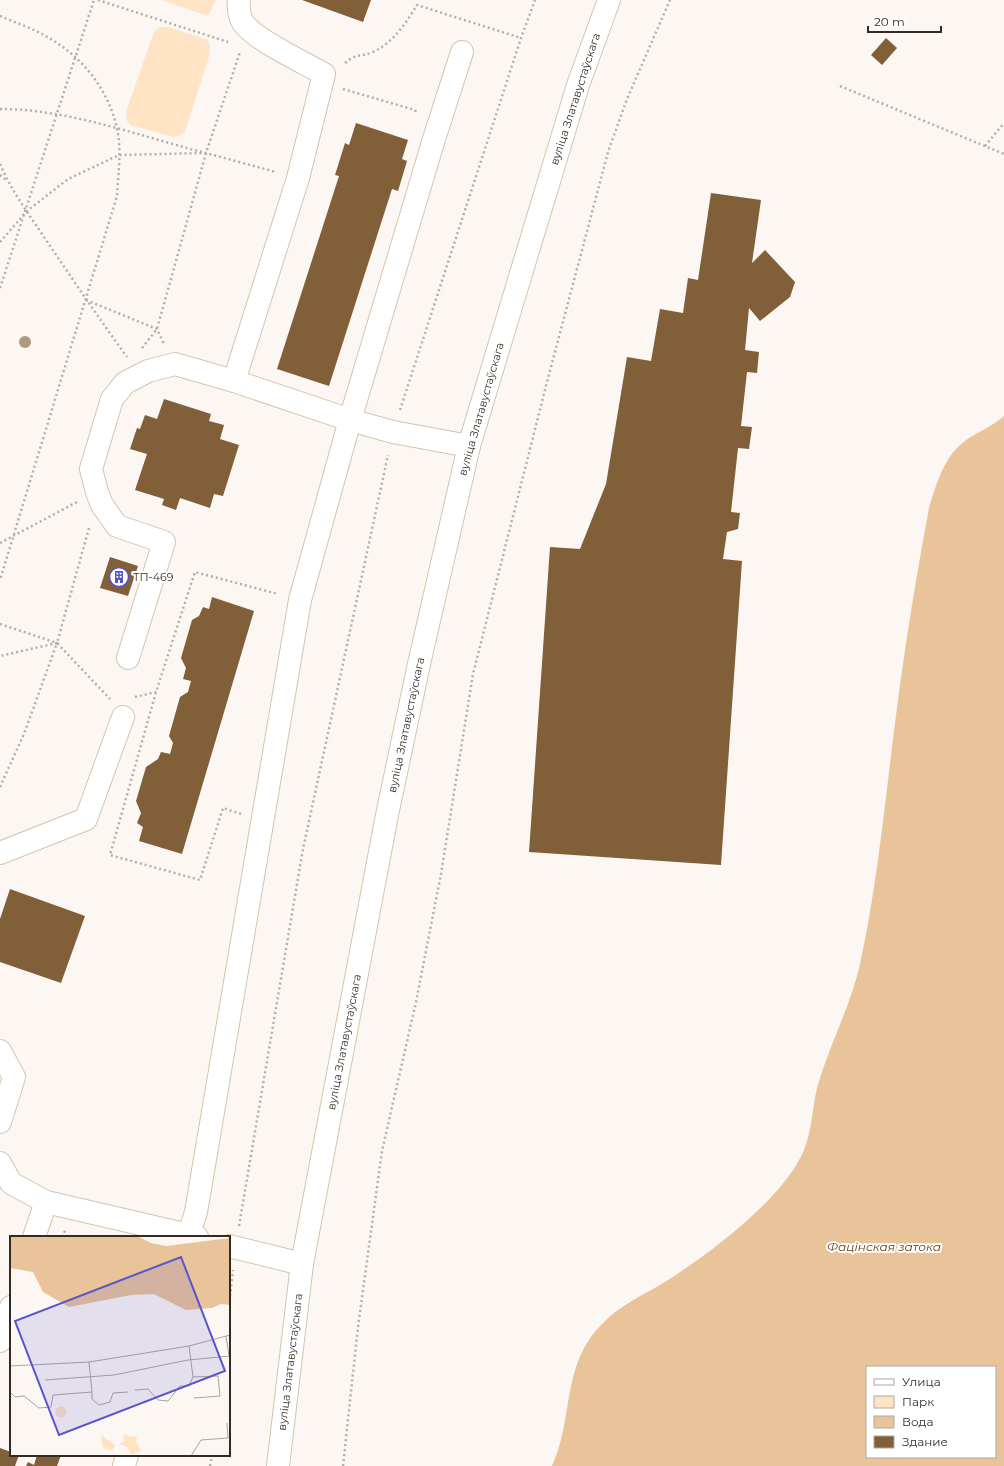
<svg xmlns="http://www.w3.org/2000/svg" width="1004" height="1466" viewBox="0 0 1004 1466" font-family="Montserrat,sans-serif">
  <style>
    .green { fill: #fee3c5 }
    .water { fill: #e9c399; fill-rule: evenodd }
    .building { fill: #815f38 }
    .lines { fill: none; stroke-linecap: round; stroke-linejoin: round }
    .minor-casing { stroke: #d9c3ab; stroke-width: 24 }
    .path { stroke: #b4aea7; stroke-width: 2.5; stroke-dasharray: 2 3; stroke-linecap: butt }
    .minor { stroke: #fff; stroke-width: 22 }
    .tree { fill: #af987c }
    .labels { text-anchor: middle; stroke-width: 4; stroke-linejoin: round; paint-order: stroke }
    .street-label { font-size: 11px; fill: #332b21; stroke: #fff }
    .poi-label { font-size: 11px; fill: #332b21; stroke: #fff; text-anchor: start }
    .water-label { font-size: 12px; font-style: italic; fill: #65400e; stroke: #fff }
    .inset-road { fill: none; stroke: #aca59e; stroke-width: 1 }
    .view { fill: #5854cc; fill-opacity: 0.15; stroke: #5854cc; stroke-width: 2 }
    .inset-edge { fill: none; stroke: #332b21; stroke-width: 2 }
  </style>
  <rect width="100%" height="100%" fill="#fcf7f2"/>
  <!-- green -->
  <g class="green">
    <path d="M162,0H216L208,16Z"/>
    <path d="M159,27H168L208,40L210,46L209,56L185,132L179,136L173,137L130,125L126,119L127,109L154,32Z"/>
  </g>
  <!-- water -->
  <path class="water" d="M1004,416V1466H552C574,1419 561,1366 601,1325C619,1305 646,1294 668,1280C712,1252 784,1198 804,1150C813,1128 812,1103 819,1081C831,1042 851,1004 860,964C880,872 887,778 900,685C908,626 918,567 929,508C936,485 944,456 965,441C977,432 992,427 1004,416ZM867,1367H995V1457H867Z"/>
  <!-- building -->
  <g class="building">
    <path d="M302,0H371L363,22Z"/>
    <path d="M886,38L897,48L882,65L871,55Z"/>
    <path d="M356,123L408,140L402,159L407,161L398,191L392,189L329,386L277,369L339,176L335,175L345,143L349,145Z"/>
    <path d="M711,193L761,200L752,263L765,250L795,282L790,297L760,321L749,308L745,350L759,352L757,373L747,372L741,426L752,427L749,449L738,448L731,512L740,513L738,529L727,532L723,559L742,561L721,865L529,852L550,547L580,549L606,484L627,357L651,361L660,309L683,313L688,278L698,280Z"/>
    <path d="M164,399L211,414L209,421L224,425L220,439L239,445L223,496L214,494L210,508L180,498L176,510L162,505L164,499L135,490L147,454L130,449L137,428L140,429L145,415L157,419Z"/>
    <path d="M110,557L138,566L128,596L100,588Z"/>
    <path d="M212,597L254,611L182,854L139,841L143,827L137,823L141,813L136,801L146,767L158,759L161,752L170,754L173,743L169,736L180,697L188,692L191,681L183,679L186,668L181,658L192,620L199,616L203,607L209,609Z"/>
    <path d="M10,889L85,916L61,983L0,962V919Z"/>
    <path d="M0,1448L11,1452V1455H19L15,1466H0Z"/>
    <path d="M37,1455H61L57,1466H26L28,1462L34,1465Z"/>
  </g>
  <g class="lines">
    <defs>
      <g id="minor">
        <path d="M234,381L350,420L393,432L469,446"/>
        <path d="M128,658L164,542L117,526L102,505L97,492L91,469L112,399L125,383L148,371L175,364L234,381L298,178L324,74C305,63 248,37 241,19C239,13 238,6 239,0"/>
        <path d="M0,853L86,819L123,717"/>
        <path d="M0,1051L14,1077L0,1122"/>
        <path d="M0,1163L11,1183L46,1202L197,1237"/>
        <path d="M34,1237L46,1202"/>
        <path d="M188,1237L196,1212L300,600L350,420L434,139L462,52"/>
        <path d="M229,1246L302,1264"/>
        <path d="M0,1341L11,1307"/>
        <path d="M124,1466L127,1455"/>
        <path d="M278,1466L302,1264L387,815L419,664L469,446L578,85L609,0"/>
      </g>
    </defs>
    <!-- minor casing -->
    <use href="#minor" class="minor-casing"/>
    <!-- path -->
    <g class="path">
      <path d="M98,0L228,42"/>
      <path d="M0,16C14,22 29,27 42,34C80,54 108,87 117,129C122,151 118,174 117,196L0,580"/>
      <path d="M345,63C357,53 361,57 373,52C393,43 406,23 417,5L521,38"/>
      <path d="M840,86L1004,154"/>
      <path d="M343,89L415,110L417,114"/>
      <path d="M0,109C68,109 136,135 202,152"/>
      <path d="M985,146L1004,123"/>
      <path d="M0,164C11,190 28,213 44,237C71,277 98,317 127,357"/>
      <path d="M0,175L6,180"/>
      <path d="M0,242L27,211L68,179L119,155L206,153L276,172"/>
      <path d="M0,288L94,0"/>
      <path d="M86,300L157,329L164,344"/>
      <path d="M142,348L157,329L206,153L240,52"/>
      <path d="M400,410L521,38L535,0"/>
      <path d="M89,528L57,643L110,699"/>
      <path d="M0,543L77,502"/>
      <path d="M0,624L57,643L0,656"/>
      <path d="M135,697L156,692"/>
      <path d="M0,787L24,734L57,643"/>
      <path d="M241,814L223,808L200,880L110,855L156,692L195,572L278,594"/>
      <path d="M239,1226L303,849L388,455"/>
      <path d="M64,1231L68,1237"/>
      <path d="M229,1306L233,1270"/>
      <path d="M210,1466L212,1455"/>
      <path d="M343,1466L358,1327L382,1151L416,1002L441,874L473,674L547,382L608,152L627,99L670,0"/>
    </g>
    <!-- minor -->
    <use href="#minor" class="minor"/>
  </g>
  <!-- trees -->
  <circle class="tree" cx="25" cy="342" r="6"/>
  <!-- icons -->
  <defs>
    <symbol id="building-ring" viewBox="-11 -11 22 22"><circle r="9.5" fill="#fff" stroke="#5854cc" stroke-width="1.5"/><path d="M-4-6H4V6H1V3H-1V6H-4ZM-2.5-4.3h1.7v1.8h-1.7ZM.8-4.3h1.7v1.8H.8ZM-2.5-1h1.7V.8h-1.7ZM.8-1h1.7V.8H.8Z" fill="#5854cc"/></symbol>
  </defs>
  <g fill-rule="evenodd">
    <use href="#building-ring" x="108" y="566" width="22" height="22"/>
  </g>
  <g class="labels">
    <!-- street labels -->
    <g class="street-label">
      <text transform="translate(575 99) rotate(-72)" y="4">вуліца Златавустаўскага</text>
      <text transform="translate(481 409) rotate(-74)" y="4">вуліца Златавустаўскага</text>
      <text transform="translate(406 725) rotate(-78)" y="4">вуліца Златавустаўскага</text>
      <text transform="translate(344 1042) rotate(-79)" y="4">вуліца Златавустаўскага</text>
      <text transform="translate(290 1362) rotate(-83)" y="4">вуліца Златавустаўскага</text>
    </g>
    <!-- poi labels -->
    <g class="poi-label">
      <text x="133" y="581">ТП-469</text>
    </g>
    <!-- water labels -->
    <g class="water-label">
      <text x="884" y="1251">Фацінская затока</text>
    </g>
  </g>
  <!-- overview -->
  <g transform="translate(10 1236)">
    <rect width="220" height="220" fill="#fcf7f2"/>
    <path d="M45.5 176a5.5 5.5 0 1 1 11 0a5.5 5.5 0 1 1-11 0ZM114,198L120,201L127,200L126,206L131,215L122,219L117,211L109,208L114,205ZM91,199L105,209L102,215L93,212Z" fill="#fee3c5"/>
    <path d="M0,0H127L141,7L156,10L220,2V69L211,68L202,72L176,74L144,58L121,59L59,71L33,56L23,36L0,32Z" fill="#e9c399"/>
    <path class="inset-road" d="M216,100L219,120M79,126L82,156M0,130L79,126L179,110L220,99M183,141L208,140L210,160L184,162M35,144L104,139L178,124L220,120M125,154L138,153L148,164L158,165L170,150H179L183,141L179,110M0,157V130M1,157L5,161L14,160L29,172L41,171L43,159L82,156V163L89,169L100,166L103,157L118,156M181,220L191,204L218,202L217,187"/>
    <path class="view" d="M171,21L215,135L49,199L5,85Z"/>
    <rect width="220" height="220" class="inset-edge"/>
  </g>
  <!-- legend -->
  <rect x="866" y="1366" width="130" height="92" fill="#ffffff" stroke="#adaaa6"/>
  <rect x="874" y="1379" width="20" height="6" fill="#ffffff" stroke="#adaaa6"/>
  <text x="902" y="1386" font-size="12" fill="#332b21">Улица</text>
  <rect x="874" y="1396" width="20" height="12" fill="#fee3c5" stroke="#adaaa6"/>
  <text x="902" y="1406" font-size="12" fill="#332b21">Парк</text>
  <rect x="874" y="1416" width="20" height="12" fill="#e9c399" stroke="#adaaa6"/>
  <text x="902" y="1426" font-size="12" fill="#332b21">Вода</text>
  <rect x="874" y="1436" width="20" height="12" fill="#815f38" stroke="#adaaa6"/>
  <text x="902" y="1446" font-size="12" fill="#332b21">Здание</text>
  <!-- scale -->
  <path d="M868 26v6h73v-6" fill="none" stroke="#332b21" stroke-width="2"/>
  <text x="874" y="26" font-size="12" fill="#332b21" stroke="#ffffff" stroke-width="3" paint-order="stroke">20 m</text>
</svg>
